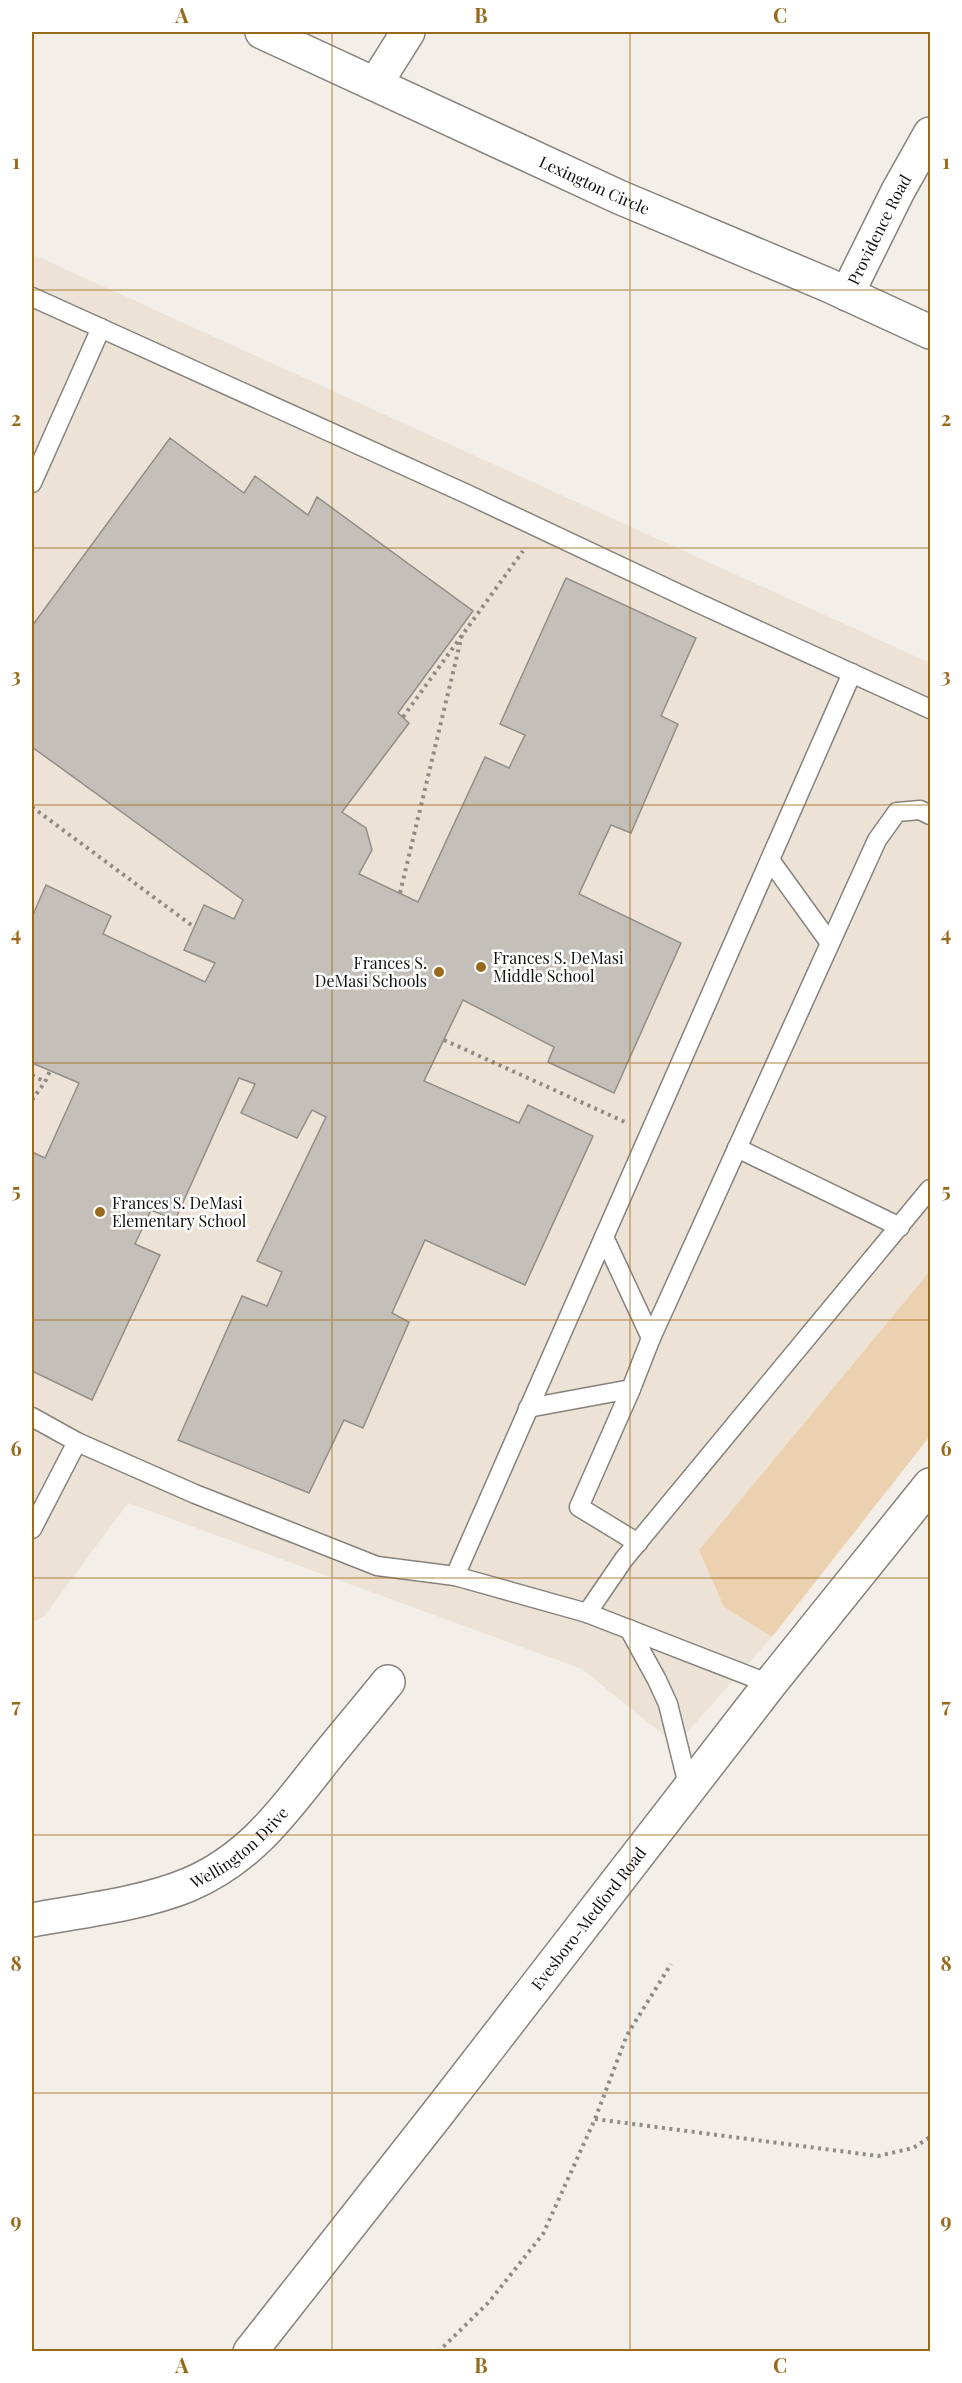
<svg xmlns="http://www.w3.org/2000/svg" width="962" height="2383" viewBox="0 0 962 2383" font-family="'Playfair Display',serif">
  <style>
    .built { fill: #ece2d5 }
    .green { fill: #ebd1af }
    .building { fill: #c4bfb9; stroke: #938e88; stroke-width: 1.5 }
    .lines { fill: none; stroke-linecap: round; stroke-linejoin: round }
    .service-casing { stroke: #87827c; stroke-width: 21 }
    .minor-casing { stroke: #87827c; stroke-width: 36 }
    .tertiary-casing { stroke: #87827c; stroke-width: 36 }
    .path { stroke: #8f8b87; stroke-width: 4; stroke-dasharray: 3 4.5; stroke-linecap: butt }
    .service { stroke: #fff; stroke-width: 18 }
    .minor { stroke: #fff; stroke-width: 33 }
    .tertiary { stroke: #fff; stroke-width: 33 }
    .grid { fill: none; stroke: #9a6a1c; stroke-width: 1.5; stroke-opacity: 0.55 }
    .poi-dot { fill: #9a6a1c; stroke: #fff; stroke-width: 2 }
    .labels { text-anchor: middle; stroke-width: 5; stroke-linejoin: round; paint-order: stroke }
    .street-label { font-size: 16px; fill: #0f0e0c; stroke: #fff }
    .poi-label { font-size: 16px; fill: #0f0e0c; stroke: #fff; text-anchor: start }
    .neatline { fill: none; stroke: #9a6a1c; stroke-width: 2 }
    .grid-label { font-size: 20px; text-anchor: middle; font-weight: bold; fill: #9a6a1c }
  </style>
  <rect width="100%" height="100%" fill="#f4eee8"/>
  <!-- built -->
  <path class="built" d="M32,254L930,663V1271L699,1550L724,1607L772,1637L676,1745L582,1669L128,1503L44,1616L32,1623Z"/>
  <!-- green -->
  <path class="green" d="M930,1271V1436L772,1637L724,1607L699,1550Z"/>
  <!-- building -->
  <path class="building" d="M170,438L244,493L255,476L308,515L317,497L473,611L398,713L409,723L342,812L366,828L372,850L359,874L418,902L485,757L509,768L525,735L500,724L566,578L696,638L661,716L678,724L631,833L611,825L579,894L681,943L614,1093L548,1062L554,1047L463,1000L424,1081L519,1123L528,1105L593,1136L525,1285L425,1240L392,1313L409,1322L363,1428L344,1420L309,1493L178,1440L242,1296L267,1306L282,1272L257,1261L326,1117L312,1110L297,1138L241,1113L255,1084L239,1078L175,1220L151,1210L135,1244L160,1255L92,1400L32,1371V1152L45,1158L79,1083L32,1063V917L46,885L111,916L103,934L205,982L215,963L184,950L204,905L234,919L243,900L32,747V626Z"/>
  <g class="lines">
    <defs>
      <g id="service">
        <path d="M32,297L469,495L696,602L930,709"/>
        <path d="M32,483L101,328"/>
        <path d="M770,860L830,943"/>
        <path d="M737,1148L900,1227"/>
        <path d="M604,1237L651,1338"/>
        <path d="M528,1408L631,1389"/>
        <path d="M32,1417L77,1442L195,1494L377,1566L455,1576L587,1613L770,1684"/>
        <path d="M32,1529L77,1442"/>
        <path d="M638,1543L579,1507L631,1389L651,1338L877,840L897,812L920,810L930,815"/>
        <path d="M455,1576L852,673"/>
        <path d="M587,1613L624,1559L930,1189"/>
        <path d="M629,1629L657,1680L668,1704L689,1789"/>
      </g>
      <g id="minor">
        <path id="s1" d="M262,32L619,197L828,285L930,332"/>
        <path d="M376,83L408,32"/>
        <path id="s2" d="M847,294L898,191L930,134"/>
        <path id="s3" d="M32,1920C81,1911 142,1904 188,1885C250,1859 284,1811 324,1760C345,1734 367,1708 388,1682"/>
      </g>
      <g id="tertiary">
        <path id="s4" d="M250,2352L438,2113L770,1684L930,1485"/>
      </g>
    </defs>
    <!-- service casing -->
    <use href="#service" class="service-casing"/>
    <!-- minor casing -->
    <use href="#minor" class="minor-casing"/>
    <!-- tertiary casing -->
    <use href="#tertiary" class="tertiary-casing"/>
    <!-- path -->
    <g class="path">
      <path d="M403,717L523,551"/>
      <path d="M32,807L194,927"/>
      <path d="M400,893L462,635"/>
      <path d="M444,1040L625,1122"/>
      <path d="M32,1075L45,1082"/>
      <path d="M32,1100L45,1082L50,1071"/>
      <path d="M595,2119L878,2156L913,2148L930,2137"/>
      <path d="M438,2352L489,2302L543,2234L595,2119L627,2035L671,1964"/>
    </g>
    <!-- service -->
    <use href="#service" class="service"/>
    <!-- minor -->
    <use href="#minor" class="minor"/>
    <!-- tertiary -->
    <use href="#tertiary" class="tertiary"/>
  </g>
  <!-- grid -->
  <path class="grid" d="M332,32V2352M630,32V2352M32,290H930M32,548H930M32,805H930M32,1063H930M32,1320H930M32,1578H930M32,1835H930M32,2093H930"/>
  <!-- markers -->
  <g class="poi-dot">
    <circle cx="481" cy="967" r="6"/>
    <circle cx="439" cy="972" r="6"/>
    <circle cx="100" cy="1212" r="6"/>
  </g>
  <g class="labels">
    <!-- street labels -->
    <g class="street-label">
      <text dy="6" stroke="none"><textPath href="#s1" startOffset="366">Lexington Circle</textPath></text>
      <text dy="6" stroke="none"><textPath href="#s2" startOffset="72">Providence Road</textPath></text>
      <text dy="6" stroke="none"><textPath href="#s3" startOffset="224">Wellington Drive</textPath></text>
      <text dy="6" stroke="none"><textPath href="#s4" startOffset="550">Evesboro-Medford Road</textPath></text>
    </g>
    <!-- poi labels -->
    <g class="poi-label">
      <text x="493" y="964">Frances S. DeMasi<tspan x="493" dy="18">Middle School</tspan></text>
      <text x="427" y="969" text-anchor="end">Frances S.<tspan x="427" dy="18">DeMasi Schools</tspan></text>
      <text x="112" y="1209">Frances S. DeMasi<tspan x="112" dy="18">Elementary School</tspan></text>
    </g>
  </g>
  <!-- border -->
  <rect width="962" height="2383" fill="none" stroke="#ffffff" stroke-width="66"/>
  <rect x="33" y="33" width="896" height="2317" class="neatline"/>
  <g class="grid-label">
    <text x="182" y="23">A</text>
    <text x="481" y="23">B</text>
    <text x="780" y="23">C</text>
    <text x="16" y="169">1</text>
    <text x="946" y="169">1</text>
    <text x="16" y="426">2</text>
    <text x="946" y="426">2</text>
    <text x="16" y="683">3</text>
    <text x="946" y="683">3</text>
    <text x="16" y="941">4</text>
    <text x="946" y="941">4</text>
    <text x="16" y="1198">5</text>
    <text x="946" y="1198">5</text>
    <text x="16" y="1456">6</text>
    <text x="946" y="1456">6</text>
    <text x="16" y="1713">7</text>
    <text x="946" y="1713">7</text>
    <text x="16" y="1971">8</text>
    <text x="946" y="1971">8</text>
    <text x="16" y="2228">9</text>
    <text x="946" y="2228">9</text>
    <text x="182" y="2373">A</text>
    <text x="481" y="2373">B</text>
    <text x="780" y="2373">C</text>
  </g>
</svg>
